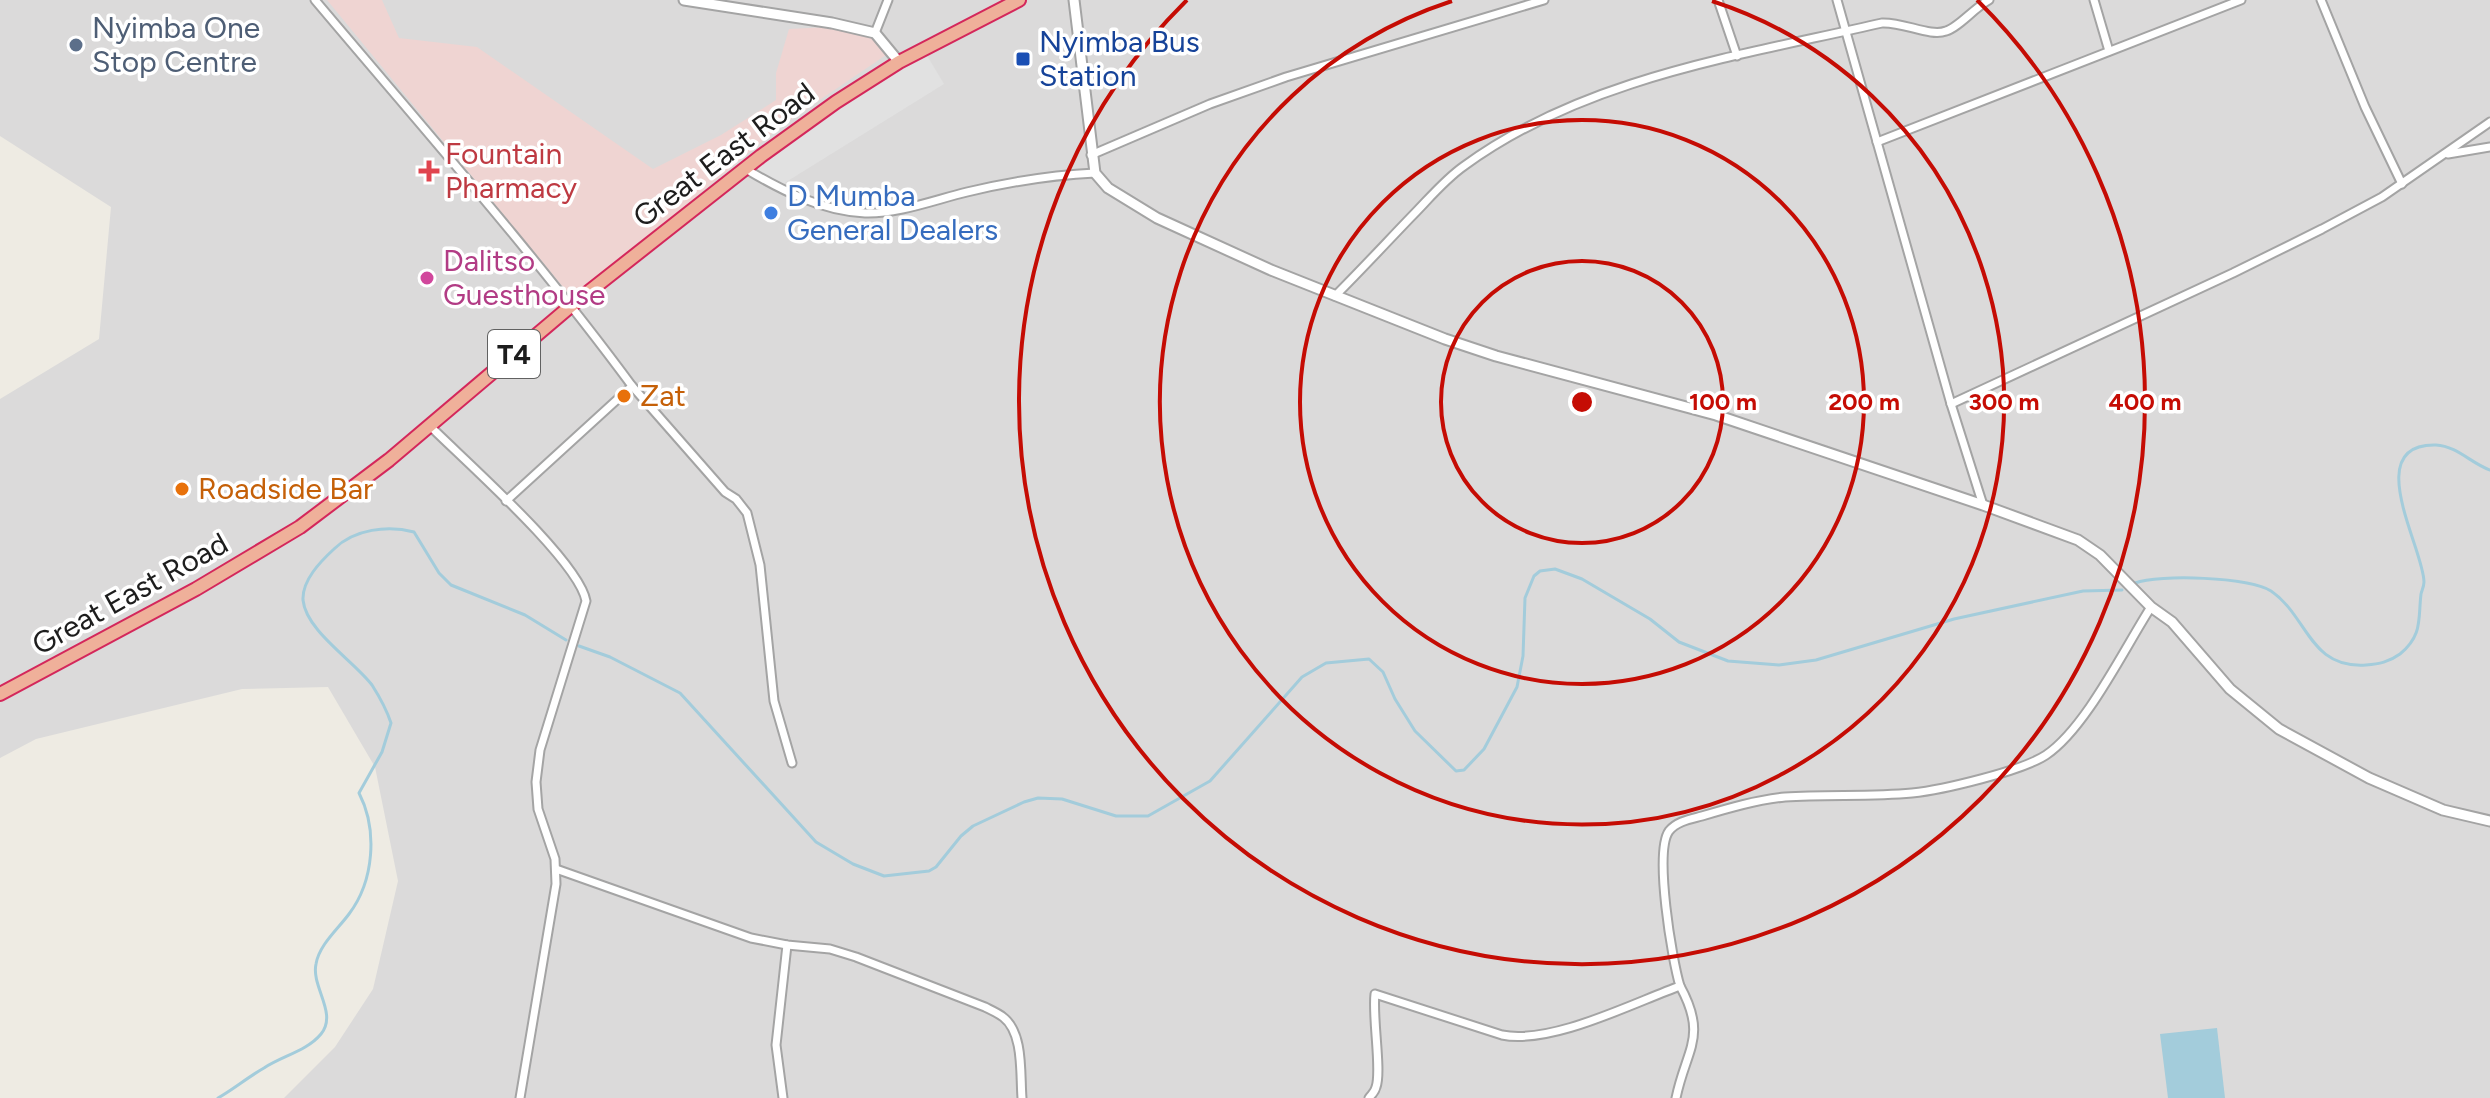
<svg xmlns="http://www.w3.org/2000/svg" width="2490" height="1098" viewBox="0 0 2490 1098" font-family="Figtree,sans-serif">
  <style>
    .residential { fill: #dbdada }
    .commercial { fill: #efd4d2 }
    .parking { fill: #e1e1e1 }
    .water { fill: #a3ccdb }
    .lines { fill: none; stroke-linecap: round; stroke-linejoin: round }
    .stream { stroke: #a3ccdb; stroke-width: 3 }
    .minor-casing { stroke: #a4a4a4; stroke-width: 11 }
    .tertiary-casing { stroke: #a4a4a4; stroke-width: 13 }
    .trunk-casing { stroke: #d4275b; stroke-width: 16 }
    .minor { stroke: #fff; stroke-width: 7 }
    .tertiary { stroke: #fff; stroke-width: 9 }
    .trunk { stroke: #efb09a; stroke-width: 12 }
    .ring { fill: none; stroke: #c50c04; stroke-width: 4 }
    .service-dot { fill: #5c6f8a; stroke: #fff; stroke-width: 3 }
    .transit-dot { fill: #1a4fb4; stroke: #fff; stroke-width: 3 }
    .health-dot { fill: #e0444e; stroke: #fff; stroke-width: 3 }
    .shop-dot { fill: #3f7fe0; stroke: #fff; stroke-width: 3 }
    .hotel-dot { fill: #d1479c; stroke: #fff; stroke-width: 3 }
    .food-dot { fill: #e8710a; stroke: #fff; stroke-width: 3 }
    .labels { text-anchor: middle; stroke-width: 7; stroke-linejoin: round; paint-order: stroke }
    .shield { fill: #fff; stroke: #616161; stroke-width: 2 }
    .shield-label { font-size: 28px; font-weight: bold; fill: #1d1d1d }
    .service-label { font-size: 30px; fill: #4e5e75; stroke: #fff; text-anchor: start }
    .transit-label { font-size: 30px; fill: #164399; stroke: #fff; text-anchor: start }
    .health-label { font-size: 30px; fill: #be3a42; stroke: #fff; text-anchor: start }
    .street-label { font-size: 30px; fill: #1d1d1d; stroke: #fff }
    .shop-label { font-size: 30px; fill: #366cbe; stroke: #fff; text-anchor: start }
    .hotel-label { font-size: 30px; fill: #b23c85; stroke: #fff; text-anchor: start }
    .food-label { font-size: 30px; fill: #c56008; stroke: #fff; text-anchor: start }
    .centre { fill: #c50c04; stroke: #fff; stroke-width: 4 }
    .ring-label { font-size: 24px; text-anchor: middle; font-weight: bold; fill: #c50c04; stroke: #fff; stroke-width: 7; stroke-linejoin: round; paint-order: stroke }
  </style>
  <rect width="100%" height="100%" fill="#eeebe3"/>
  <!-- residential -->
  <path class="residential" d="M0,0H2490V1098H284L335,1047L373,989L398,881L375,767L328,687L242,689L36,739L0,758V399L99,339L111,207L0,136Z"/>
  <!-- commercial -->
  <path class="commercial" d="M327,0H382L399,38L477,47L653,169L721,135L776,100V73L789,29L829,27L872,34L886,55L780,127L573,299Z"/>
  <!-- parking -->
  <path class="parking" d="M923,49L944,84L778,187L744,168Z"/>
  <!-- water -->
  <path class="water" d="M2217,1028L2225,1098H2168L2160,1034Z"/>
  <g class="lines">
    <!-- stream -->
    <g class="stream">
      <path d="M2135,583C2159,574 2250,577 2271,591C2308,616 2309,669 2366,665C2379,664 2389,662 2400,654C2423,635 2418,619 2421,594C2422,590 2424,586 2424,582C2424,549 2360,443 2436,445C2457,446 2472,464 2490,470"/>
      <path d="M579,646L610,657L680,693L816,842L853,864L884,876L929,871L936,867L961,836L973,826L1024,802L1038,798L1062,799L1116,816H1148L1210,781L1302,677L1326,663L1369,659L1383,672L1395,699L1415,731L1456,771L1464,770L1484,749L1517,687L1523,656L1525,598L1534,576L1540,571L1555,569L1582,579L1650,619L1679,642L1728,661L1779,665L1816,660L1954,619L2083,591L2122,590"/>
      <path d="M218,1098C234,1089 248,1077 264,1068C282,1056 307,1051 321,1034C338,1013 311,987 316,964C319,945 338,929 349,914C374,881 378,830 359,793L382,752L391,723C387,711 379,696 372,685C354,661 306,631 303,600C302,580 321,561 334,549C354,529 388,525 414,532L439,573L451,585L525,615L566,640"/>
    </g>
    <defs>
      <g id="minor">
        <path d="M315,0C422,127 533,252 632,386L506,501"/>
        <path d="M1718,0L1737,56"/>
        <path d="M1837,0L1951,404L1983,505"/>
        <path d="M2094,0L2109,51"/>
        <path d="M2321,0L2365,107L2402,184"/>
        <path d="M875,33L888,0"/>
        <path d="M1877,142L2241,0"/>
        <path d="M2448,154L2490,147"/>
        <path d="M1091,155L1210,104L1286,77L1544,0"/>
        <path d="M744,168C781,190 821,211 865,213C898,214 934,200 967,192C1009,182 1052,175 1095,173"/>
        <path d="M1335,296C1361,270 1386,243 1411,217C1428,200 1444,180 1464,166C1584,78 1739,56 1882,23C1904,22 1930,37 1946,31C1958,28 1974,8 1989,0"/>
        <path d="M632,386L725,492L736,499L747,513L760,565L774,701L792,763"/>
        <path d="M1951,404L2233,273L2322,229L2382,197L2490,122"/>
        <path d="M430,426C464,460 579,561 586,601L540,750L536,782L538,809L555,859L556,884L520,1098"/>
        <path d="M556,869L751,938L787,945L830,949L856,957L985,1007C991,1010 998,1013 1003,1017C1024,1033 1020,1074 1022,1098"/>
        <path d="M783,1098L776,1045L787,945"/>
        <path d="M1369,1098C1372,1094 1375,1092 1376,1087C1382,1071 1372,1017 1375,994L1502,1035C1551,1045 1633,1003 1680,986C1672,960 1654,852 1669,831C1677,821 1691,819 1702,816C1729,808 1756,800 1785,797C1827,794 1870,797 1912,793C1942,790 2022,771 2046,755C2086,728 2124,649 2151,607"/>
        <path d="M1676,1098C1686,1049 1708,1037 1680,986"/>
      </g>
      <g id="tertiary">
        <path d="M684,0L832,23L875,33L899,62"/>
        <path d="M1074,0L1095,173L1108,188L1157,218L1271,270L1445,339L1496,356L1716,415L1983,505L2078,540L2100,555L2151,607L2172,622L2230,689L2279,729L2369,778L2443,810L2490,821"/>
      </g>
      <path id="trunk" d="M0,694L196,589L300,527L389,460L572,305L761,156L836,102L899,62L1019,0"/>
    </defs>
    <!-- minor casing -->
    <use href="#minor" class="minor-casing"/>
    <!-- tertiary casing -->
    <use href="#tertiary" class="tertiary-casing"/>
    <!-- trunk casing -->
    <use href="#trunk" class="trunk-casing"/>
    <!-- minor -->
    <use href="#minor" class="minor"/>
    <!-- tertiary -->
    <use href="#tertiary" class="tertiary"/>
    <!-- trunk -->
    <use href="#trunk" class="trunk"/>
  </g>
  <!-- distance rings -->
  <g class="ring">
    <circle cx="1582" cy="402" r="141"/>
    <circle cx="1582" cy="402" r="282"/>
    <path d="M1712 1A422 422 0 1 1 1452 1"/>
    <path d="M1977 0A563 563 0 1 1 1187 0"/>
  </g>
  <!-- markers -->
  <circle class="service-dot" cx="76" cy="45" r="8"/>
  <rect class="transit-dot" x="1015" y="51" width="16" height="16" rx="4"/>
  <path class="health-dot" d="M425 159h8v8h8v8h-8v8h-8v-8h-8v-8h8z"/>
  <circle class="shop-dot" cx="771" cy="213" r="8"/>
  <circle class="hotel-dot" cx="427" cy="278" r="8"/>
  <g class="food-dot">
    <circle cx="624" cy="396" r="8"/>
    <circle cx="182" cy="489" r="8"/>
  </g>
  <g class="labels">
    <!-- shield labels -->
    <rect class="shield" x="488" y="330" width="52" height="48" rx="6"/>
    <g class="shield-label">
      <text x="514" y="364">T4</text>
    </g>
    <!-- service labels -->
    <g class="service-label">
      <text x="92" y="38">Nyimba One<tspan x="92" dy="34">Stop Centre</tspan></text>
    </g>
    <!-- transit labels -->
    <g class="transit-label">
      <text x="1039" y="52">Nyimba Bus<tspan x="1039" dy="34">Station</tspan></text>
    </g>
    <!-- health labels -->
    <g class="health-label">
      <text x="445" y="164">Fountain<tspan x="445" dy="34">Pharmacy</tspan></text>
    </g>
    <!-- street labels -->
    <g class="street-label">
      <text transform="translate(724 155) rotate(-37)" y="10">Great East Road</text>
      <text transform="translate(130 594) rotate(-29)" y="10">Great East Road</text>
    </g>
    <!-- shop labels -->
    <g class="shop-label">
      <text x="787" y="206">D Mumba<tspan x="787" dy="34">General Dealers</tspan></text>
    </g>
    <!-- hotel labels -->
    <g class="hotel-label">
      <text x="443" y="271">Dalitso<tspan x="443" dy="34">Guesthouse</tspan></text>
    </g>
    <!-- food labels -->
    <g class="food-label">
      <text x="640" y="406">Zat</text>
      <text x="198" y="499">Roadside Bar</text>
    </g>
  </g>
  <circle cx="1582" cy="402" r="12" class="centre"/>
  <g class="ring-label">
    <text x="1723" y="410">100 m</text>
    <text x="1864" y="410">200 m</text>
    <text x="2004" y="410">300 m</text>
    <text x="2145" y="410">400 m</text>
  </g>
</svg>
